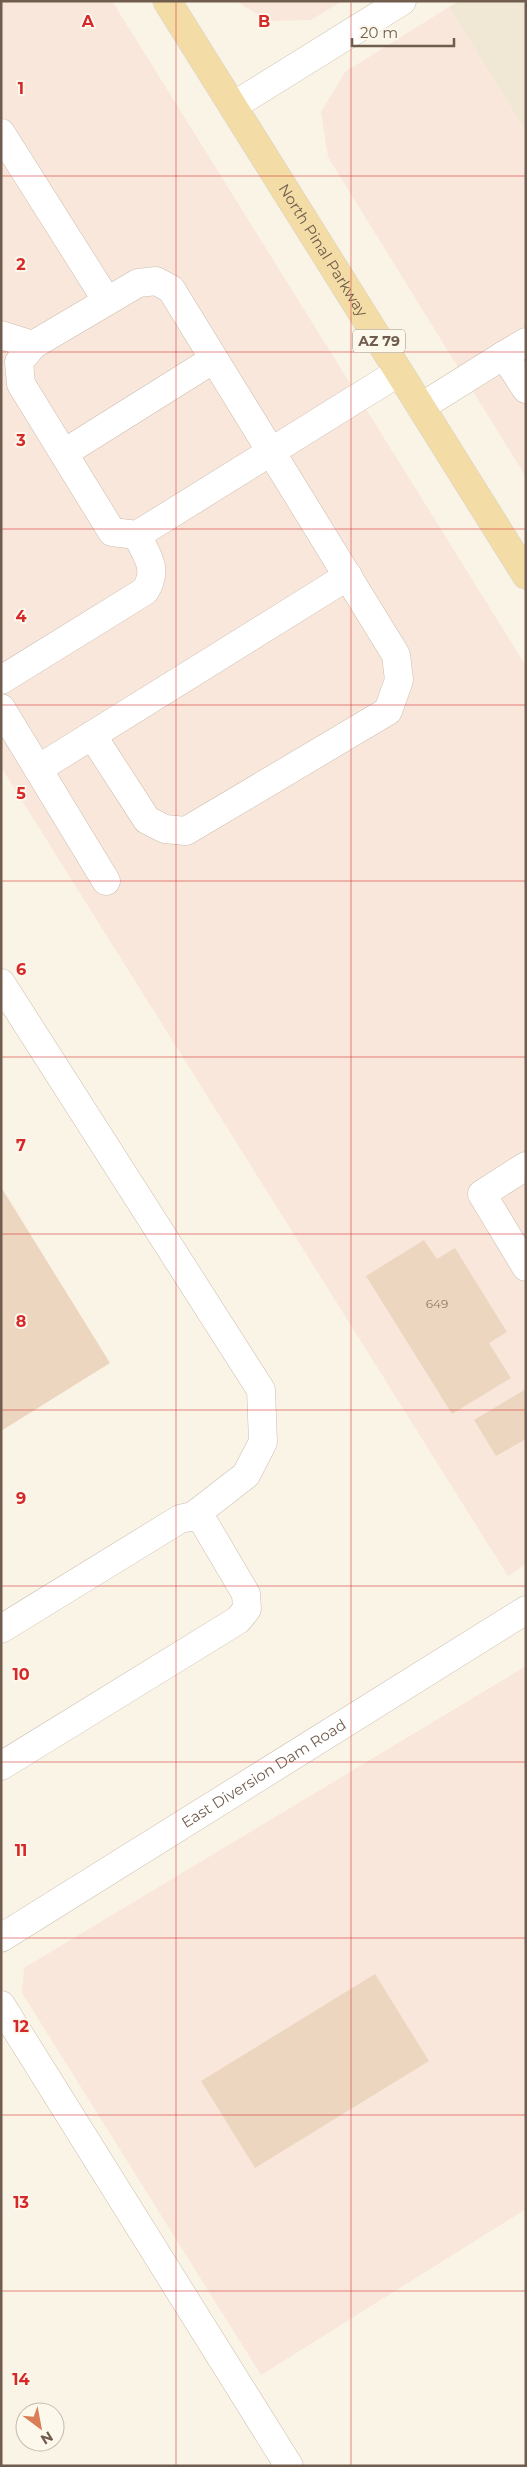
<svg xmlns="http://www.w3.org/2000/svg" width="527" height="2467" viewBox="0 0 527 2467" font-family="Montserrat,sans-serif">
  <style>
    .residential { fill: #f1e7d5 }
    .commercial { fill: #f9e7db }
    .building { fill: #edd6c0 }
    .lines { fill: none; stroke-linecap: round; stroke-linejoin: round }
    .minor-casing { stroke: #cbbdad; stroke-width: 29 }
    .major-casing { stroke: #d7d2cd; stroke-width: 29 }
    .minor { stroke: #fff; stroke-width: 28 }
    .major { stroke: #f3dca5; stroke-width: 28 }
    .grid { fill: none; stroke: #d62828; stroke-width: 1; stroke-opacity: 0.55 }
    .labels { text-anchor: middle; stroke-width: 4; stroke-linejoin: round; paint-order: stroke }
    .number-label { font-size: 12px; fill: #907b6a }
    .shield { fill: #fdf8ec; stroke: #9b8c7d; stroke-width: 1 }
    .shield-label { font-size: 14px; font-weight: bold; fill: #715d4d }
    .street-label { font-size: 15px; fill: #715d4d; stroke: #fdf8ec }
    .grid-label { font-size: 16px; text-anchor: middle; font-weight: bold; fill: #d62828; stroke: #fdf8ec; stroke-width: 4; stroke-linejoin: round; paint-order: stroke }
  </style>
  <rect width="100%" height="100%" fill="#faf4e6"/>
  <!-- residential -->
  <path class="residential" d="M459,1H526V132L449,7Z"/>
  <!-- commercial -->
  <g class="commercial">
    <path d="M1,1H112L526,666V1564L508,1576L1,767Z"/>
    <path d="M236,1H342L311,20L268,21Z"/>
    <path d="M449,7L526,132V477L328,157L321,112L345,72Z"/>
    <path d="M526,1666V2209L261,2375L22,1993L24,1968Z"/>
  </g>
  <!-- building -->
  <g class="building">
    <path d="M1,1187L110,1363L1,1431Z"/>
    <path d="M424,1240L437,1259L455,1248L507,1332L489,1343L511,1378L452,1414L366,1276Z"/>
    <path d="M526,1389V1439L496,1456L474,1420Z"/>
    <path d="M375,1974L429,2061L255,2168L201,2081Z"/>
  </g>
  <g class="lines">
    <defs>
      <g id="minor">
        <path d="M233,106L402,1"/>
        <path d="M1,133L107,301"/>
        <path d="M1,335L33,345"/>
        <path d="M526,342L504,355L526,389"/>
        <path d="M421,407L504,355"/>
        <path d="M64,453L214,359"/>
        <path d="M1,680L145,591C159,569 147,556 137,535"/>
        <path d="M1,708L106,881"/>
        <path d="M92,735L147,820L165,829L186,831L388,711L399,680L396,655L171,289L156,281L138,283L33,345L19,362L21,384L112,532L137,535L399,372"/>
        <path d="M38,769L348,576"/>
        <path d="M1,983L261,1390L263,1442L246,1475L193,1516"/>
        <path d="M526,1166L482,1194L526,1267"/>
        <path d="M1,1629L180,1519L193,1516L203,1521L246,1594L247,1609L238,1620L1,1766"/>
        <path id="s1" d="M1,1938L526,1610"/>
        <path d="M1,2005L289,2466"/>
      </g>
      <g id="major">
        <path id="s2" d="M167,1L526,575"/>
      </g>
    </defs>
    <!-- minor casing -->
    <use href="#minor" class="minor-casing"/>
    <!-- major casing -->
    <use href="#major" class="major-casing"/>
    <!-- minor -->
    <use href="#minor" class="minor"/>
    <!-- major -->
    <use href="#major" class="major"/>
  </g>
  <!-- grid -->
  <path class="grid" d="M176,1V2466M351,1V2466M1,176H526M1,352H526M1,529H526M1,705H526M1,881H526M1,1057H526M1,1234H526M1,1410H526M1,1586H526M1,1762H526M1,1938H526M1,2115H526M1,2291H526"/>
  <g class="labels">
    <!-- number labels -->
    <g class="number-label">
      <text x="437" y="1308">649</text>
    </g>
    <!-- shield labels -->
    <rect class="shield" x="353" y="329.5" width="52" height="23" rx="4"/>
    <g class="shield-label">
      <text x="379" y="346">AZ 79</text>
    </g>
    <!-- street labels -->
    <g class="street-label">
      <text dy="5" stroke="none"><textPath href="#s2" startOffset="294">North Pinal Parkway</textPath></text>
      <text dy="5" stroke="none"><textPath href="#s1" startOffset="310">East Diversion Dam Road</textPath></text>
    </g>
  </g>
  <g class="grid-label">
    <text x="88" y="27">A</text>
    <text x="264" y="27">B</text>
    <text x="21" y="94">1</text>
    <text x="21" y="270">2</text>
    <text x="21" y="446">3</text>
    <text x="21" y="622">4</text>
    <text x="21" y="799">5</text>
    <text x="21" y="975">6</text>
    <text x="21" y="1151">7</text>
    <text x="21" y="1327">8</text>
    <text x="21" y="1504">9</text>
    <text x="21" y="1680">10</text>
    <text x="21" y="1856">11</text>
    <text x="21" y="2032">12</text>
    <text x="21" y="2208">13</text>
    <text x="21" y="2385">14</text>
  </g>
  <!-- border -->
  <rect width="527" height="2467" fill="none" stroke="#715d4d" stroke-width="5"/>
  <!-- north arrow -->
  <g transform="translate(40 2427) rotate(148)"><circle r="24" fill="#fdf8ec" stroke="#c5baac"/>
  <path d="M0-4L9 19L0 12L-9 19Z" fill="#d97e56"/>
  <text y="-8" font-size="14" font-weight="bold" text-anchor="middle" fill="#715d4d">N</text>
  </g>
  <!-- scale -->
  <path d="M352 38v8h102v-8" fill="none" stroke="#715d4d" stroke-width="2.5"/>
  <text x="360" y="38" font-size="15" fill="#715d4d" stroke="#fdf8ec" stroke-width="4" paint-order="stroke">20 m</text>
</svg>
